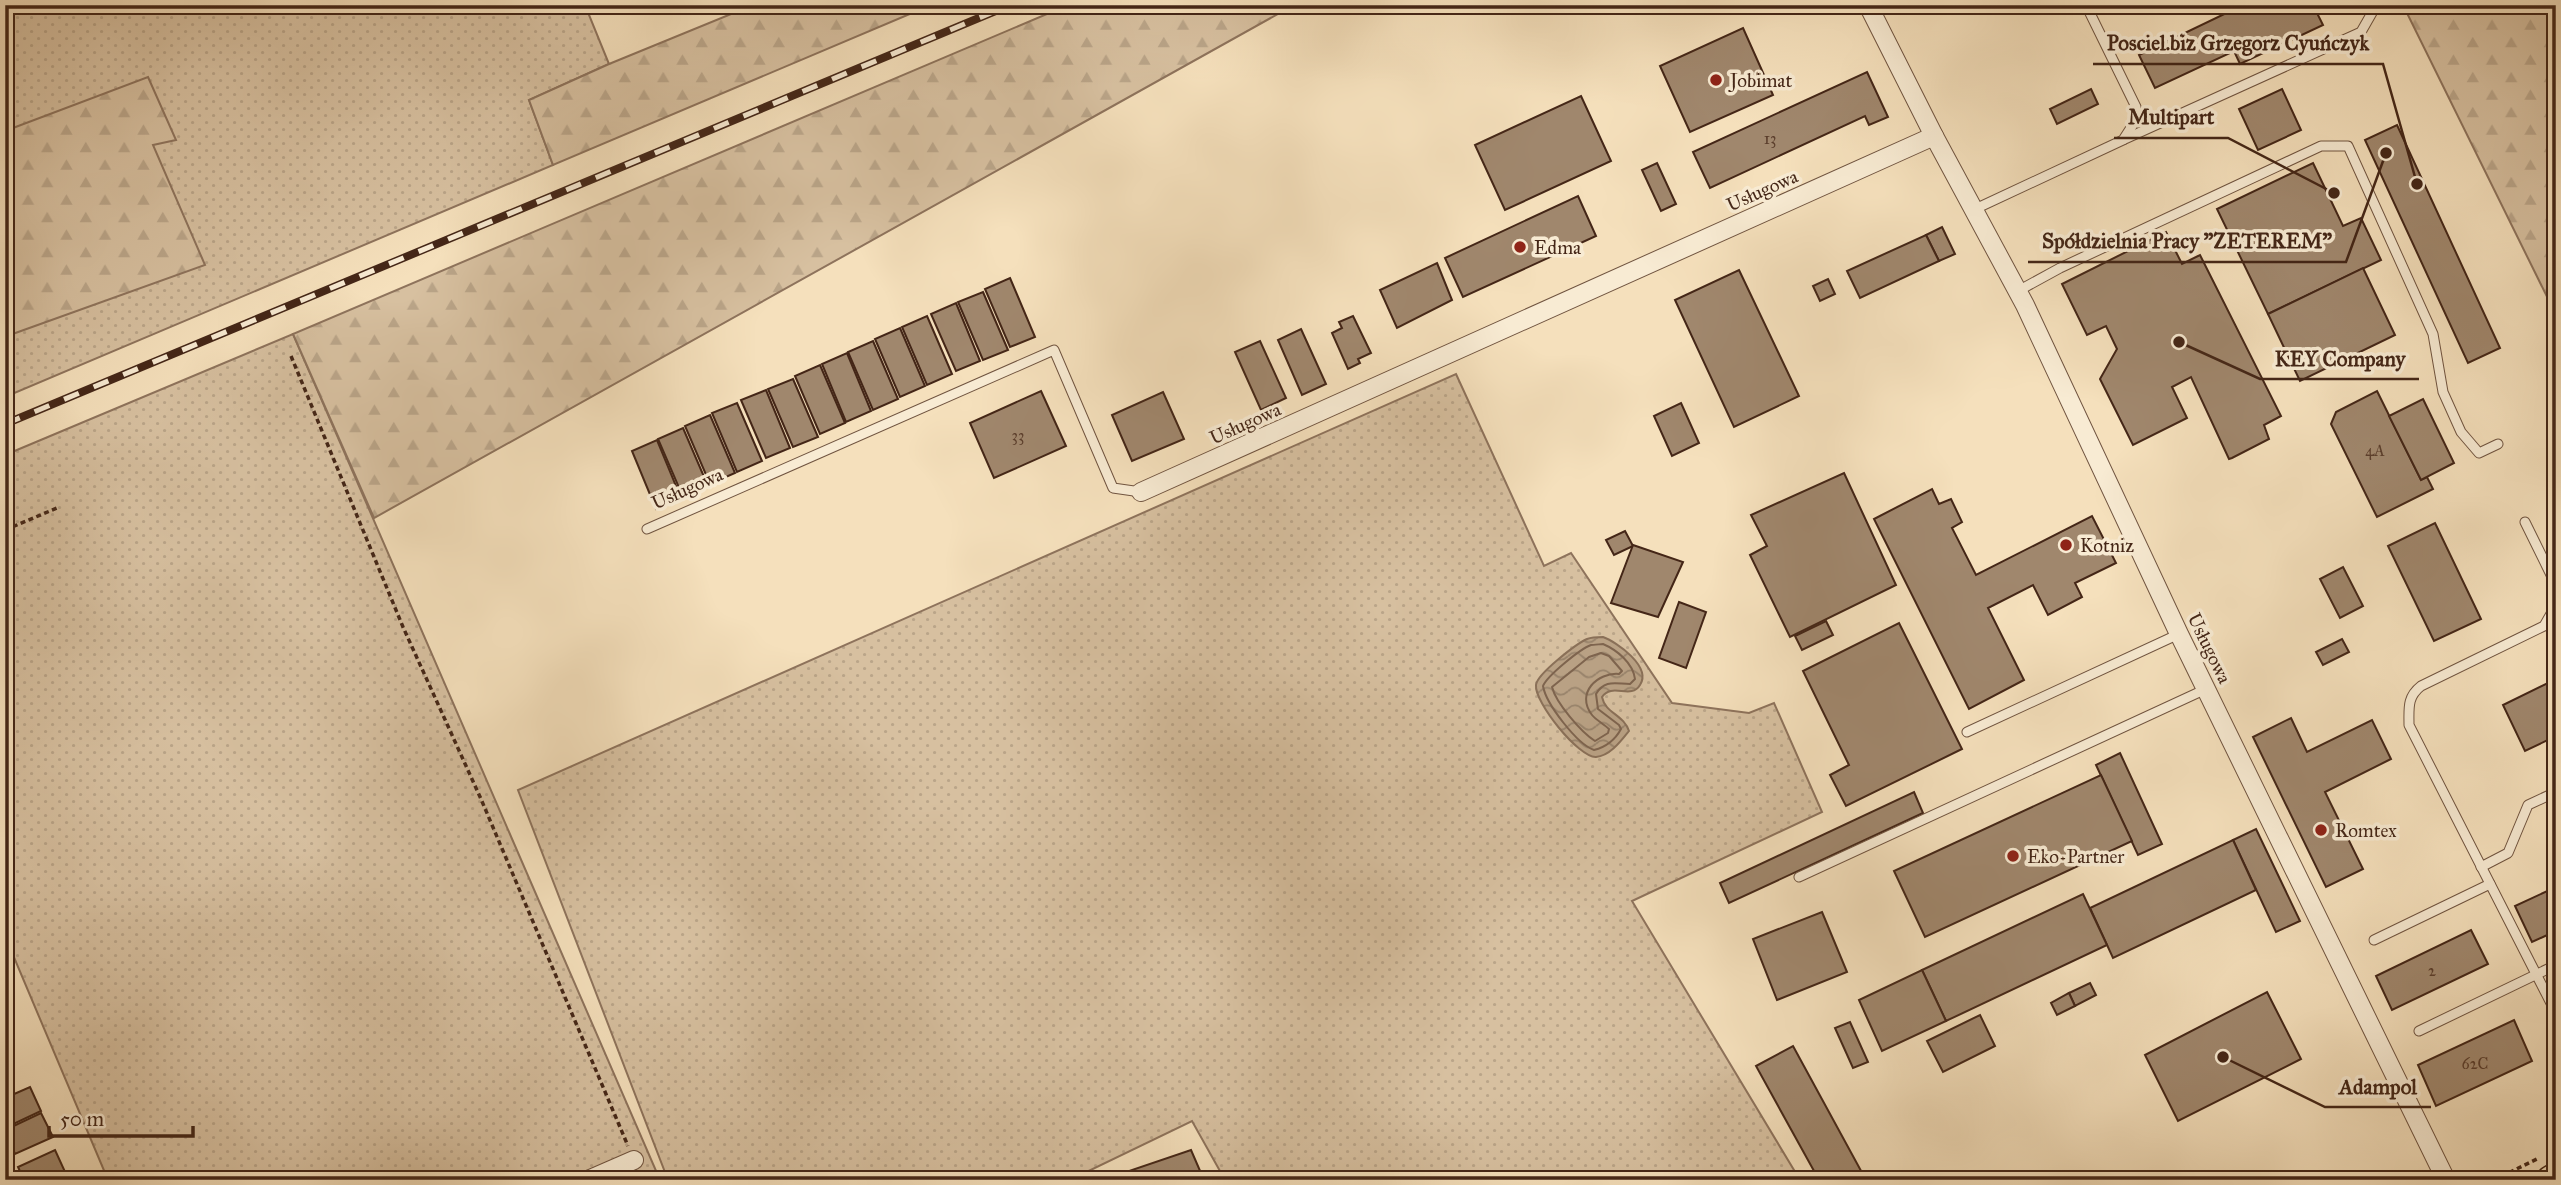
<svg xmlns="http://www.w3.org/2000/svg" width="2561" height="1185" viewBox="0 0 2561 1185" font-family="'IM FELL Great Primer',serif">
  <style>
    .grass { fill: url(#grass-dots); stroke: #8e735c; stroke-width: 2 }
    .forest { fill: url(#forest-firs); stroke: #8e735c; stroke-width: 2 }
    .water { fill: url(#water-waves); stroke: #8a7058; stroke-width: 2 }
    .lines { fill: none; stroke-linecap: round; stroke-linejoin: round }
    .shore { stroke: #7e644e; stroke-width: 2 }
    .building { fill: #a0876d; stroke: #442617; stroke-width: 2 }
    .lane-casing { stroke: #705440; stroke-width: 11 }
    .street-casing { stroke: #705440; stroke-width: 20 }
    .primary-casing { stroke: #442617; stroke-width: 31 }
    .path { stroke: #442617; stroke-width: 3.5; stroke-dasharray: 5 3.5; stroke-linecap: butt }
    .lane { stroke: #f8ebd3; stroke-width: 9 }
    .street { stroke: #f8ebd3; stroke-width: 18 }
    .primary { stroke: #f5e0bc; stroke-width: 28 }
    .rail-casing { stroke: #442617; stroke-width: 8 }
    .rail { stroke: #f8ebd3; stroke-width: 5; stroke-dasharray: 16; stroke-linecap: butt }
    .poi-dot { fill: #8f2418; stroke: #f8ebd3; stroke-width: 2.5 }
    .labels { text-anchor: middle; stroke-width: 7; stroke-linejoin: round; paint-order: stroke }
    .number-label { font-size: 16px; fill: #5b3e2c }
    .poi-label { font-size: 19px; fill: #442617; stroke: #f8ebd3; text-anchor: start }
    .street-label { font-size: 19px; fill: #442617; stroke: #f8ebd3 }
    .leader { fill: none; stroke: #442617; stroke-width: 2.5 }
    .callout-dot { fill: #442617; stroke: #f8ebd3; stroke-width: 2.5 }
    .callout-label { font-size: 21px; text-anchor: middle; font-weight: bold; fill: #442617; stroke: #f8ebd3; stroke-width: 7; stroke-linejoin: round; paint-order: stroke }
  </style>
  <defs>
    <pattern id="grass-dots" width="8" height="8" patternUnits="userSpaceOnUse" patternTransform="scale(1.75)"><rect width="8" height="8" fill="#d7c0a0"/><path d="M2 2h.1M6 6h.1" fill="none" stroke="#baa589" stroke-width="1.8" stroke-linecap="round"/></pattern>
    <pattern id="forest-firs" width="22" height="20" patternUnits="userSpaceOnUse" patternTransform="scale(1.75)"><rect width="22" height="20" fill="#d7c0a0"/><path d="M5 1l3.5 6h-7zM16 11l3.5 6h-7z" fill="#baa589"/></pattern>
    <pattern id="water-waves" width="16" height="10" patternUnits="userSpaceOnUse" patternTransform="scale(1.75)"><rect width="16" height="10" fill="#b9a184"/><path d="M0 5q4-4 8 0t8 0" fill="none" stroke="#98836b"/></pattern>
  </defs>
  <rect width="100%" height="100%" fill="#f5e0bc"/>
  <filter id="stains"><feTurbulence type="fractalNoise" baseFrequency=".00286" numOctaves="4"/><feColorMatrix values="0 0 0 0 .2 0 0 0 0 .09 0 0 0 0 .02 0 0 0 .5 -.17"/></filter>
  <radialGradient id="worn" r=".72"><stop offset=".6" stop-color="#630" stop-opacity="0"/><stop offset="1" stop-color="#630" stop-opacity=".3"/></radialGradient>
  <!-- grass -->
  <g class="grass">
    <path d="M37,5H585L609,64L529,100L553,165L5,397V18Z"/>
    <path d="M293,334L660,1180H108L5,936V455Z"/>
    <path d="M1456,374L1544,566L1571,553L1672,703L1749,713L1774,703L1822,812L1632,901L1800,1180H1225L1192,1121L1070,1180H668L518,790Z"/>
  </g>
  <!-- forest -->
  <g class="forest">
    <path d="M753,5H931L553,165L529,100L609,64Z"/>
    <path d="M1068,5H1294L374,518L293,334Z"/>
    <path d="M2403,5H2556V315Z"/>
    <path d="M148,77L176,140L153,145L205,265L7,336L5,131Z"/>
  </g>
  <!-- water -->
  <path class="water" d="M1603,637C1617,642 1652,667 1640,685C1631,700 1612,682 1602,697C1605,713 1624,715 1629,731C1621,741 1610,756 1596,757C1579,758 1534,702 1536,685C1537,674 1576,644 1587,639C1592,637 1598,637 1603,637Z"/>
  <g class="lines">
    <!-- shore -->
    <g class="shore">
      <path d="M1603,644C1617,650 1633,663 1635,679L1630,684C1616,684 1605,679 1596,694L1598,709L1619,725L1621,729C1615,740 1606,747 1594,750C1577,744 1546,704 1543,686C1547,676 1580,649 1591,645C1593,645 1602,644 1603,644Z"/>
      <path d="M1601,653L1609,656L1622,671L1619,674C1598,672 1575,693 1592,715C1596,720 1604,724 1609,729L1608,733L1595,741C1581,732 1556,703 1552,687L1589,657Z"/>
    </g>
  </g>
  <!-- building -->
  <g class="building">
    <path d="M2243,5H2313L2323,25L2240,64L2234,51L2155,88L2139,55Z"/>
    <path d="M1743,28L1773,95L1690,132L1660,66Z"/>
    <path d="M1867,72L1888,117L1869,125L1865,116L1710,188L1693,152Z"/>
    <path d="M2091,89L2098,104L2057,124L2050,109Z"/>
    <path d="M2282,89L2301,130L2258,150L2239,109Z"/>
    <path d="M1581,96L1611,161L1505,210L1475,145Z"/>
    <path d="M2397,125L2500,348L2468,363L2365,140Z"/>
    <path d="M1657,163L1676,204L1661,211L1642,170Z"/>
    <path d="M2313,163L2343,226L2361,218L2381,260L2268,314L2217,209Z"/>
    <path d="M1578,196L1596,236L1463,297L1445,258Z"/>
    <path d="M1942,227L1955,254L1939,261L1926,235Z"/>
    <path d="M2166,232L2182,264L2200,255L2281,416L2264,425L2269,439L2232,458L2229,459L2191,377L2172,387L2187,418L2133,445L2100,379L2117,349L2106,326L2087,335L2062,284Z"/>
    <path d="M1926,235L1939,261L1860,298L1847,271Z"/>
    <path d="M1437,263L1452,300L1397,328L1380,290Z"/>
    <path d="M2363,268L2395,335L2300,381L2268,314Z"/>
    <path d="M1739,270L1799,396L1734,427L1675,300Z"/>
    <path d="M1010,278L1035,337L1010,347L985,289Z"/>
    <path d="M1828,279L1835,294L1820,301L1813,286Z"/>
    <path d="M983,292L1008,350L983,360L958,302Z"/>
    <path d="M956,303L980,361L956,371L931,314Z"/>
    <path d="M927,316L952,374L927,385L902,327Z"/>
    <path d="M1353,316L1371,353L1358,359L1360,363L1348,369L1332,333L1342,328L1339,322Z"/>
    <path d="M900,328L925,386L900,397L875,339Z"/>
    <path d="M1301,329L1326,384L1302,395L1278,340Z"/>
    <path d="M873,341L898,399L873,410L848,352Z"/>
    <path d="M1260,341L1286,398L1261,410L1235,352Z"/>
    <path d="M847,353L871,411L846,422L822,364Z"/>
    <path d="M820,365L845,423L820,434L795,376Z"/>
    <path d="M793,379L818,437L793,447L768,389Z"/>
    <path d="M766,390L790,448L766,458L741,400Z"/>
    <path d="M1041,391L1066,446L994,478L970,423Z"/>
    <path d="M2377,391L2421,480L2427,477L2433,489L2377,517L2331,424L2336,412Z"/>
    <path d="M1163,392L1184,439L1132,461L1112,415Z"/>
    <path d="M2423,399L2454,463L2421,480L2389,416Z"/>
    <path d="M737,403L762,461L737,472L712,413Z"/>
    <path d="M1681,403L1699,443L1672,456L1654,416Z"/>
    <path d="M710,415L735,473L710,484L685,426Z"/>
    <path d="M683,428L708,486L683,497L658,439Z"/>
    <path d="M657,440L681,498L656,509L632,451Z"/>
    <path d="M1844,473L1896,585L1790,637L1750,555L1767,546L1751,515Z"/>
    <path d="M1932,489L1939,504L1951,499L1962,522L1952,528L1976,575L2092,516L2116,563L2075,583L2082,597L2048,615L2033,585L1988,608L2024,680L1969,709L1874,519Z"/>
    <path d="M2435,523L2481,619L2434,641L2388,546Z"/>
    <path d="M1625,531L1633,546L1614,555L1606,540Z"/>
    <path d="M1633,545L1683,562L1658,617L1611,603Z"/>
    <path d="M2343,567L2363,606L2340,618L2320,579Z"/>
    <path d="M1679,602L1706,612L1686,668L1659,658Z"/>
    <path d="M1826,621L1833,635L1802,650L1795,636Z"/>
    <path d="M1899,623L1962,749L1846,806L1830,775L1849,765L1803,671Z"/>
    <path d="M2342,639L2349,652L2323,665L2316,652Z"/>
    <path d="M2556,679V736L2525,751L2503,705Z"/>
    <path d="M2291,718L2307,752L2372,720L2391,759L2325,792L2363,869L2326,887L2253,737Z"/>
    <path d="M2120,753L2162,844L2138,855L2096,765Z"/>
    <path d="M2101,775L2132,841L1925,937L1894,871Z"/>
    <path d="M1914,792L1923,813L1729,903L1720,883Z"/>
    <path d="M2256,829L2300,921L2276,932L2233,840Z"/>
    <path d="M2233,840L2256,890L2113,958L2090,908Z"/>
    <path d="M2556,887V931L2532,942L2515,906Z"/>
    <path d="M2083,894L2107,945L1946,1021L1922,970Z"/>
    <path d="M1822,912L1847,972L1777,1000L1753,939Z"/>
    <path d="M2471,930L2488,964L2392,1010L2376,976Z"/>
    <path d="M1922,970L1946,1021L1882,1051L1859,1000Z"/>
    <path d="M2090,983L2096,995L2075,1006L2069,993Z"/>
    <path d="M2267,992L2301,1059L2178,1121L2145,1055Z"/>
    <path d="M2069,993L2075,1006L2057,1015L2051,1003Z"/>
    <path d="M1980,1015L1995,1046L1943,1072L1927,1041Z"/>
    <path d="M2514,1020L2532,1061L2436,1106L2418,1065Z"/>
    <path d="M1850,1022L1868,1062L1853,1068L1835,1028Z"/>
    <path d="M1793,1046L1866,1180H1819L1756,1066Z"/>
    <path d="M30,1087L41,1111L5,1128V1098Z"/>
    <path d="M41,1113L53,1137L15,1154L5,1130Z"/>
    <path d="M55,1150L66,1174L54,1180H24L18,1167Z"/>
    <path d="M1191,1150L1204,1180H1126L1123,1173Z"/>
  </g>
  <g class="lines">
    <defs>
      <g id="lane">
        <path d="M2125,139L2361,32L2373,11L2370,5"/>
        <path d="M1973,210L2123,140L2134,123L2136,107L2086,5"/>
        <path d="M2018,291L2060,268L2321,146H2348L2433,334L2443,392L2461,432L2479,453L2498,444"/>
        <path d="M2525,522L2556,585"/>
        <path d="M647,529L1054,350L1113,488L1141,492"/>
        <path d="M2556,605L2544,626L2421,686C2407,697 2409,708 2409,725L2556,1013"/>
        <path d="M1967,732L2179,634"/>
        <path d="M2481,867L2508,853L2528,805L2556,792"/>
        <path d="M1799,877L2206,689"/>
        <path d="M2374,940L2490,884"/>
        <path d="M2419,1031L2556,965"/>
      </g>
      <g id="street">
        <path d="M1868,5L1934,136L2025,305L2179,634L2446,1180"/>
        <path d="M1141,492L1934,136"/>
        <path d="M588,1180L634,1160"/>
      </g>
      <path id="primary" d="M2551,1180L2556,1177"/>
    </defs>
    <!-- lane casing -->
    <use href="#lane" class="lane-casing"/>
    <!-- street casing -->
    <use href="#street" class="street-casing"/>
    <!-- primary casing -->
    <use href="#primary" class="primary-casing"/>
    <!-- path -->
    <g class="path">
      <path d="M291,356L403,627L481,799L628,1146"/>
      <path d="M5,530L57,508"/>
      <path d="M2494,1180L2539,1158"/>
    </g>
    <!-- lane -->
    <use href="#lane" class="lane"/>
    <!-- street -->
    <use href="#street" class="street"/>
    <!-- primary -->
    <use href="#primary" class="primary"/>
    <defs>
      <path id="rail" d="M5,424L1010,5"/>
    </defs>
    <!-- rail casing -->
    <use href="#rail" class="rail-casing"/>
    <!-- rail -->
    <use href="#rail" class="rail"/>
  </g>
  <!-- markers -->
  <g class="poi-dot">
    <circle cx="1716" cy="80" r="7"/>
    <circle cx="1520" cy="247" r="7"/>
    <circle cx="2066" cy="545" r="7"/>
    <circle cx="2321" cy="830" r="7"/>
    <circle cx="2013" cy="856" r="7"/>
  </g>
  <g class="labels">
    <!-- number labels -->
    <g class="number-label">
      <text x="1770" y="144">13</text>
      <text x="1018" y="441">33</text>
      <text x="2375" y="456">4A</text>
      <text x="2432" y="976">2</text>
      <text x="2475" y="1069">62C</text>
    </g>
    <!-- poi labels -->
    <g class="poi-label">
      <text x="1730" y="87">Jobimat</text>
      <text x="1534" y="254">Edma</text>
      <text x="2080" y="552">Kotniz</text>
      <text x="2335" y="837">Romtex</text>
      <text x="2027" y="863">Eko-Partner</text>
    </g>
    <!-- street labels -->
    <g class="street-label">
      <text transform="translate(1762 190) rotate(-24)" y="7">Usługowa</text>
      <text transform="translate(1245 423) rotate(-24)" y="7">Usługowa</text>
      <text transform="translate(687 488) rotate(-24)" y="7">Usługowa</text>
      <text transform="translate(2210 648) rotate(64)" y="7">Usługowa</text>
    </g>
  </g>
  <!-- callouts -->
  <path class="leader" d="M2417 184L2383 64H2093M2334 193L2228 138H2114M2386 153L2346 262H2028M2179 342L2260 379H2419M2223 1057L2325 1107H2431"/>
  <g class="callout-dot">
    <circle cx="2417" cy="184" r="7"/>
    <circle cx="2334" cy="193" r="7"/>
    <circle cx="2386" cy="153" r="7"/>
    <circle cx="2179" cy="342" r="7"/>
    <circle cx="2223" cy="1057" r="7"/>
  </g>
  <g class="callout-label">
    <text x="2238" y="50">Posciel.biz Grzegorz Cyuńczyk</text>
    <text x="2171" y="124">Multipart</text>
    <text x="2187" y="248">Spółdzielnia Pracy "ZETEREM"</text>
    <text x="2340" y="366">KEY Company</text>
    <text x="2378" y="1094">Adampol</text>
  </g>
  <!-- margin -->
  <rect width="2561" height="1185" fill="none" stroke="#f5e0bc" stroke-width="28"/>
  <rect x="7" y="7" width="2547" height="1171" fill="none" stroke="#442617" stroke-width="3.5"/>
  <rect x="14" y="14" width="2533" height="1157" fill="none" stroke="#442617" stroke-width="2"/>
  <!-- scale -->
  <path d="M49 1126v10h144v-10" fill="none" stroke="#442617" stroke-width="3.5"/>
  <text x="60" y="1126" font-size="21" fill="#442617" stroke="#f8ebd3" stroke-width="5" paint-order="stroke">50 m</text>
  <rect width="100%" height="100%" filter="url(#stains)"/>
  <rect width="100%" height="100%" fill="url(#worn)"/>
</svg>
